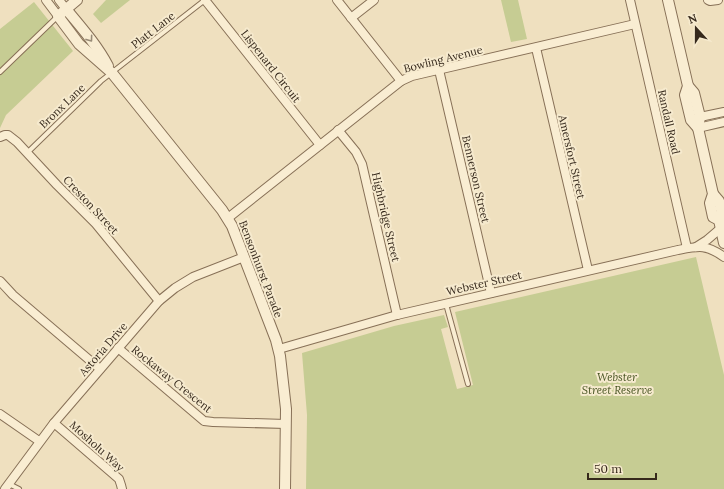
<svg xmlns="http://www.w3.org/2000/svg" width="724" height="489" viewBox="0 0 724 489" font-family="Lora,serif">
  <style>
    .green { fill: #c6cc93 }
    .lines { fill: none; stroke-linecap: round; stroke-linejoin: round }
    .service-casing { stroke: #877057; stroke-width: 6 }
    .minor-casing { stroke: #877057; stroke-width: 10 }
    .tertiary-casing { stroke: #877057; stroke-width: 12 }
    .service { stroke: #f9edd2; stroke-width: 4 }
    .minor { stroke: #f9edd2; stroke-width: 8 }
    .tertiary { stroke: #f9edd2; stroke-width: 10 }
    .oneway { stroke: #988b77 }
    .labels { text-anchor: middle; stroke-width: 4; stroke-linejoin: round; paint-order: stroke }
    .street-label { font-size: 11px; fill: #36291c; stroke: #f6eace }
    .park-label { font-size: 11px; font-style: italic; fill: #475322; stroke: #f6eace }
  </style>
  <rect width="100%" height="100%" fill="#efe0bf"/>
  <!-- green -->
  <g class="green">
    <path d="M106,0H130L101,23L93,14Z"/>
    <path d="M501,0H518L527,39L511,42Z"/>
    <path d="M34,2L73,51L6,115L0,128V29Z"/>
    <path d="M696,257L724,375V489H306L307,415L302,353L394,326L444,315L448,327L441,329L457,389L473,385L455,312Z"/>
  </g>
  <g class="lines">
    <defs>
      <g id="service">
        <path d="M0,72L58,16"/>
        <path d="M27,153L101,81L205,0"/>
        <path d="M446,304L468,384"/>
        <path d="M9,484L19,489"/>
      </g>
      <g id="minor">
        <path d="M46,0L58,16"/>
        <path d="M59,0L66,9"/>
        <path d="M205,0L320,145"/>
        <path d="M337,0L401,81"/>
        <path d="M630,0L687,248"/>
        <path d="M708,0L710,1L718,0"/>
        <path d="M351,18L374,0"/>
        <path d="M536,48L588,270"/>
        <path d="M439,70L491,293"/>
        <path d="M700,117L724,112"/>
        <path d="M698,128L724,122"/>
        <path d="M338,130L356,152L362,164L397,315"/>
        <path d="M0,137L5,135H8L17,142L57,185L96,224L159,301"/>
        <path d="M228,218L401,81L412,76L635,24"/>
        <path d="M696,247L707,240L721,228"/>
        <path d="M0,281L13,295L100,369"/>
        <path d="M118,348L204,421L213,422L286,424"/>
        <path d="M279,349L397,315L678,250C699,246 706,244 724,257"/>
        <path d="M0,414L39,441"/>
        <path d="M54,423L119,479L121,485L122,489"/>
        <path d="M5,489L54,423L159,301L175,288L193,277L244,257"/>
      </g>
      <g id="tertiary">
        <path d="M77,0L58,16L79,44L112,73L222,210L232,226L276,340L280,356L286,409L285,489"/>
        <path d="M668,0L688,86L685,95L691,120L698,128"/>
        <path d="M66,9C81,27 97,45 108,66"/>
        <path d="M688,86L694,93L700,117L698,128L713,194L710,203L713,217L719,220"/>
        <path d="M713,194L719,201L722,213L719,220L724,243"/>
      </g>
    </defs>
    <!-- service casing -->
    <use href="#service" class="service-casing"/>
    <!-- minor casing -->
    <use href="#minor" class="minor-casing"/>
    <!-- tertiary casing -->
    <use href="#tertiary" class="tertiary-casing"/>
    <!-- service -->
    <use href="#service" class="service"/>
    <!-- minor -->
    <use href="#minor" class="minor"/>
    <!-- tertiary -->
    <use href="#tertiary" class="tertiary"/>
  </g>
  <!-- one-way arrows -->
  <defs><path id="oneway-chevron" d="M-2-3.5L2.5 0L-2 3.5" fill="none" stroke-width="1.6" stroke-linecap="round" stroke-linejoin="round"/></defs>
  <use class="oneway" href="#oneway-chevron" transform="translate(90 39) rotate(54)"/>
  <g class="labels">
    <!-- street labels -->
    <g class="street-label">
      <text transform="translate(153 30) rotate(-38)" y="4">Platt Lane</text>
      <text transform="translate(443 59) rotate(-14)" y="4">Bowling Avenue</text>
      <text transform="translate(271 66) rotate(52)" y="4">Lispenard Circuit</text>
      <text transform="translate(62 106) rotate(-44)" y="4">Bronx Lane</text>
      <text transform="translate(669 122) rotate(77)" y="4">Randall Road</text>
      <text transform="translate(572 157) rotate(77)" y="4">Amersfort Street</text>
      <text transform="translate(476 179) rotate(77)" y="4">Bennerson Street</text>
      <text transform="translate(91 205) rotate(47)" y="4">Creston Street</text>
      <text transform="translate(386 217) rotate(77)" y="4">Highbridge Street</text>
      <text transform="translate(261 269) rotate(69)" y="4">Bensonhurst Parade</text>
      <text transform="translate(484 283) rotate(-13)" y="4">Webster Street</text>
      <text transform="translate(103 349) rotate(-49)" y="4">Astoria Drive</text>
      <text transform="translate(172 379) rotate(39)" y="4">Rockaway Crescent</text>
      <text transform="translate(97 446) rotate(42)" y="4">Mosholu Way</text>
    </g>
    <!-- park labels -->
    <g class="park-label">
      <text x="617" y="381">Webster<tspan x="617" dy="13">Street Reserve</tspan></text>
    </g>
  </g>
  <!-- north arrow -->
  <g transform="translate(696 28) rotate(339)" stroke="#f6eace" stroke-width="3" paint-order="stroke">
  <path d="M0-3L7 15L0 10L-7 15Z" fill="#36291c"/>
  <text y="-6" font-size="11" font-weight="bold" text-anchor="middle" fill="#36291c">N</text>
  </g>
  <!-- scale -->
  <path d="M588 473v6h68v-6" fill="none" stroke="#36291c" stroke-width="2"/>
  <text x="594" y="473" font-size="12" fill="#36291c" stroke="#f6eace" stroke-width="3" paint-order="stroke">50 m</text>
</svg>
